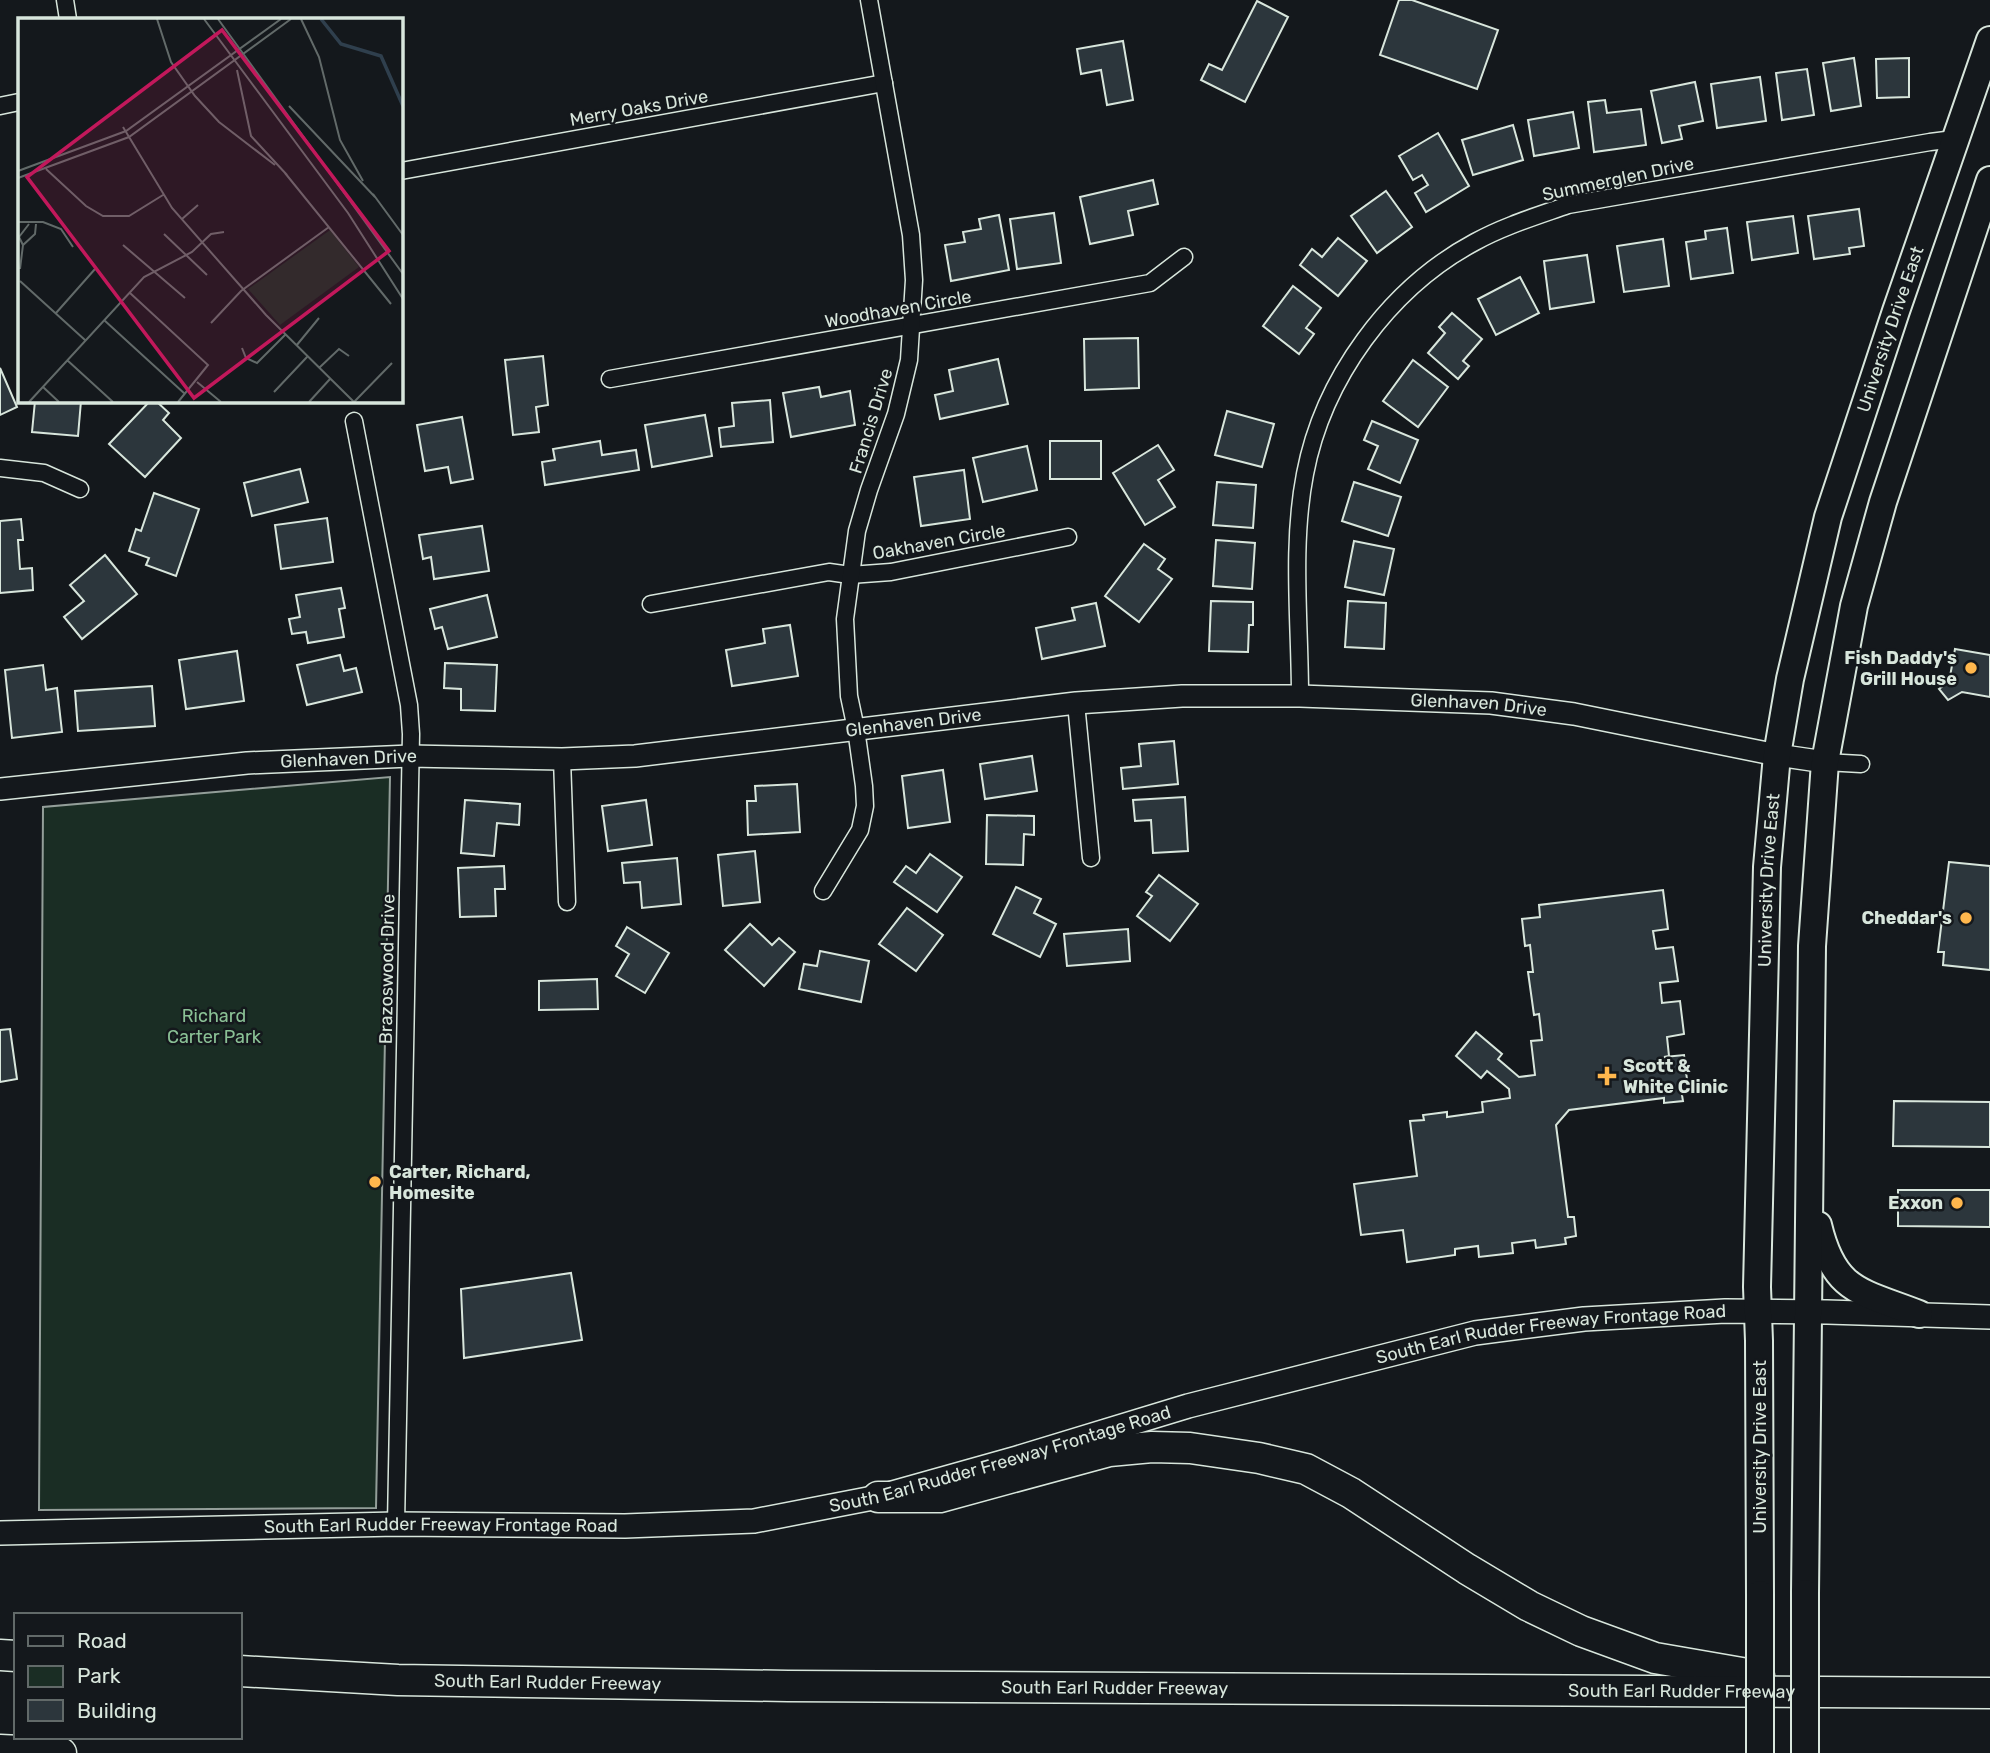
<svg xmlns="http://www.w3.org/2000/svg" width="1990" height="1753" viewBox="0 0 1990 1753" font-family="Rubik,sans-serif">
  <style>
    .green { fill: #1a2d24; stroke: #939e99; stroke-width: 2 }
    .building { fill: #2c363c; stroke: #d8e6dc; stroke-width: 2 }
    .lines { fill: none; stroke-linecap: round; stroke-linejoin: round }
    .minor-casing { stroke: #d8e6dc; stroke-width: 19 }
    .tertiary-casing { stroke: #d8e6dc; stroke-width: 24 }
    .secondary-casing { stroke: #d8e6dc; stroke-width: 26 }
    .primary-casing { stroke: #d8e6dc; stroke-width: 30 }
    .motorway-casing { stroke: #d8e6dc; stroke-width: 33 }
    .minor { stroke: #14181c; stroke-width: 16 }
    .tertiary { stroke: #14181c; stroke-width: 21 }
    .secondary { stroke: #14181c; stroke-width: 23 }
    .primary { stroke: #14181c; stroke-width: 26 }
    .motorway { stroke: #14181c; stroke-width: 30 }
    .primary-bridge-casing { stroke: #d8e6dc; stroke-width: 30; stroke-linecap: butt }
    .primary-bridge { stroke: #14181c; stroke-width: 26 }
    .poi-dot { fill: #ffb74d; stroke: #14181c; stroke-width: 2.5 }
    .labels { text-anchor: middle; stroke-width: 5; stroke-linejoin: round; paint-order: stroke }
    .street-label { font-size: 18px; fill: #d8e6dc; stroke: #14181c }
    .poi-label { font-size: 18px; font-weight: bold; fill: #d8e6dc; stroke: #14181c; text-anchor: end }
    .park-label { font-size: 18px; fill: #8ac095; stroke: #14181c }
    .inset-river { fill: none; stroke: #2f3f4d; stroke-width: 3.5 }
    .inset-road { fill: none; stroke: #626a69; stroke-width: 2 }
    .view { fill: #c2185b; fill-opacity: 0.15; stroke: #c2185b; stroke-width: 3.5 }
    .inset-edge { fill: none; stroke: #d8e6dc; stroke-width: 3.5 }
  </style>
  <rect width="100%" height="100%" fill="#14181c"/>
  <!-- green -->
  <path class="green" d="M390,777L376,1508L39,1510L43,807Z"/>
  <!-- building -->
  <g class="building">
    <path d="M1399,0H1412L1498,30L1477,89L1380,55Z"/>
    <path d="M1257,1L1288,17L1245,102L1201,80L1209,64L1222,70Z"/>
    <path d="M1123,41L1133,100L1107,105L1101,70L1081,74L1077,49Z"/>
    <path d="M1854,58L1861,106L1831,111L1823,63Z"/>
    <path d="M1909,58V97L1877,98L1876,59Z"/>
    <path d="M1807,69L1814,115L1782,120L1776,73Z"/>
    <path d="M1760,77L1766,121L1717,128L1711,84Z"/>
    <path d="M1695,82L1703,121L1679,126L1682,139L1662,143L1651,91Z"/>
    <path d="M1605,100L1607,113L1641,109L1646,145L1594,152L1588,102Z"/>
    <path d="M1573,112L1579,148L1534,156L1528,120Z"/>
    <path d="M1513,125L1523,160L1473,175L1462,140Z"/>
    <path d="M1438,133L1469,186L1426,212L1415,193L1428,185L1422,175L1413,180L1399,156Z"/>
    <path d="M1153,180L1158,204L1128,211L1133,235L1090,244L1080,197Z"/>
    <path d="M1386,191L1412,227L1377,253L1351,216Z"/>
    <path d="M1859,209L1864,246L1849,248L1850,254L1814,259L1808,216Z"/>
    <path d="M1054,213L1061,263L1017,269L1010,219Z"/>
    <path d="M999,215L1009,270L951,281L945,245L965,242L963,232L981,229L979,219Z"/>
    <path d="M1793,216L1798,253L1752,260L1747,222Z"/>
    <path d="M1727,228L1733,273L1691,279L1686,242L1706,239L1705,231Z"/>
    <path d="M1338,238L1367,261L1338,296L1300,265L1312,249L1322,257Z"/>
    <path d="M1663,239L1669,286L1624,292L1617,246Z"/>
    <path d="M1587,255L1594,302L1550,309L1544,261Z"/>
    <path d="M1520,277L1539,313L1496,335L1478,299Z"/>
    <path d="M1293,286L1321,308L1306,328L1314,334L1299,354L1263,326Z"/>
    <path d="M1452,313L1482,339L1463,361L1469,366L1458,379L1428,353L1445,333L1439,327Z"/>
    <path d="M1138,338L1139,388L1085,390L1084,339Z"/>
    <path d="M543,356L548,405L536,407L539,432L513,435L505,360Z"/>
    <path d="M998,359L1008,404L940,419L935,395L953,391L949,370Z"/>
    <path d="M1413,360L1448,387L1418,427L1383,401Z"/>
    <path d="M0,368L17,407L0,415Z"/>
    <path d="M819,387L821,397L850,391L855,425L791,437L783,393Z"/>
    <path d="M770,400L773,442L721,447L719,428L734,426L732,403Z"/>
    <path d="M35,401H81L78,436L32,432Z"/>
    <path d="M150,401H156L169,413L163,420L181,438L145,477L109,444Z"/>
    <path d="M1227,411L1274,424L1262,467L1215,455Z"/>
    <path d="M705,415L712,456L652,467L645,425Z"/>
    <path d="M462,417L473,479L451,483L448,467L425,471L417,425Z"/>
    <path d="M1372,421L1418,440L1400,483L1368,469L1378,446L1364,440Z"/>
    <path d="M600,441L602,455L636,450L639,470L545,485L542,462L555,460L553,449Z"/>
    <rect x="1050" y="441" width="51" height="38"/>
    <path d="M1158,445L1174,470L1158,480L1175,507L1145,525L1113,473Z"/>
    <path d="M1027,446L1037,490L983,502L973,458Z"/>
    <path d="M300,469L308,502L252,516L244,483Z"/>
    <path d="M964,470L970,519L921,526L914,477Z"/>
    <path d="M1217,482L1256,485L1253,528L1213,525Z"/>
    <path d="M1354,482L1401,497L1388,536L1342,521Z"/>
    <path d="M154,493L199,509L176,576L146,565L149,558L129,551L136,529L141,531Z"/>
    <path d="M327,518L333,562L281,569L275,525Z"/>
    <path d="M21,519L23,540H18L20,569L32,568L33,590L0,593V521Z"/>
    <path d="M482,526L489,571L434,579L431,557L423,559L419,535Z"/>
    <path d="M1216,540L1255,543L1252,589L1213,586Z"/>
    <path d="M1354,541L1394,549L1384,595L1345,587Z"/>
    <path d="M1144,544L1165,559L1158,569L1172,579L1139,622L1105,596Z"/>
    <path d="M105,555L137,594L82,639L64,617L84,601L70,585Z"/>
    <path d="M341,588L345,608L339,609L344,637L308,643L306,632L292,634L289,619L300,617L296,595Z"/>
    <path d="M487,595L497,637L448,649L442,627L435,629L430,609Z"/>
    <path d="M1211,601L1253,602V625H1249L1248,652L1209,651Z"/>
    <path d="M1348,601L1386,603L1384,649L1345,647Z"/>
    <path d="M1096,603L1105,646L1042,659L1036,628L1075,620L1072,608Z"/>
    <path d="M790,625L798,676L732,686L726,650L765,643L763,629Z"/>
    <path d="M1955,649L1990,655V697L1962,692L1948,700L1939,689L1949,682Z"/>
    <path d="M237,651L244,701L186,709L179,660Z"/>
    <path d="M340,655L344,671L356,668L362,692L307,705L297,665Z"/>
    <path d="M445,663L497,665L495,711L461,710V689L444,688Z"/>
    <path d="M43,665L46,690L57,688L62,732L12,738L5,670Z"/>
    <path d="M152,686L155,726L78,731L75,691Z"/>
    <path d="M1174,741L1178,784L1123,789L1121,768L1141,766L1139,744Z"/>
    <path d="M1032,756L1037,791L985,799L980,764Z"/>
    <path d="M943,770L950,822L908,828L902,776Z"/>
    <path d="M797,784L800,832L748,835L747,801H756L755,786Z"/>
    <path d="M1185,797L1188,851L1153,853L1151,820L1135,821L1133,800Z"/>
    <path d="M465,800L520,804L519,825L497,823L494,856L461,853Z"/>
    <path d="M646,800L652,845L608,851L602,806Z"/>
    <path d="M987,815L1034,816V835L1024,834L1023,865L986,864Z"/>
    <path d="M755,851L760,902L723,906L718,855Z"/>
    <path d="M930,854L962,877L937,912L894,882L906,866L916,873Z"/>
    <path d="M677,858L681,904L642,908L640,882L624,883L622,863Z"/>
    <path d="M1949,862L1990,866V970L1943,965L1944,952H1938Z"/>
    <path d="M504,866L505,889H495L496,916L460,917L458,868Z"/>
    <path d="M1159,875L1198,904L1170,941L1137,916L1152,896L1146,892Z"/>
    <path d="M1016,887L1041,899L1034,913L1056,924L1040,957L993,934Z"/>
    <path d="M1663,890L1668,929L1653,931L1656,949L1673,947L1678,981L1660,983L1662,1003L1680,1001L1684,1034L1667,1037L1669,1056L1664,1057L1684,1055L1688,1088L1681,1089L1683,1101L1664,1103V1098L1569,1110L1556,1125L1568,1217H1574L1576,1236L1565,1238L1566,1244L1536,1248L1535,1240L1512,1243L1513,1253L1479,1257L1478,1246L1455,1249V1255L1407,1262L1403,1230L1361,1235L1354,1184L1417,1176L1410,1121L1424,1120L1423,1115L1447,1112V1117L1483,1112L1482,1102L1510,1098L1509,1089L1487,1071L1481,1078L1456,1056L1476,1032L1502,1054L1498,1059L1519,1077L1535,1075L1531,1041L1542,1040L1539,1014L1534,1015L1528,972H1533L1530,945L1525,946L1522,919L1540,917L1539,905Z"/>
    <path d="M907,908L943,935L916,971L879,944Z"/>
    <path d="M750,924L772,945L779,938L795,952L764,986L725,950Z"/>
    <path d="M627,927L669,953L645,993L616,976L629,954L616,946Z"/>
    <path d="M1128,929L1130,961L1067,966L1064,934Z"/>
    <path d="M820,951L869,961L861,1002L799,989L804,964L817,966Z"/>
    <path d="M597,979L598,1009L539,1010V981Z"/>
    <path d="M10,1029L17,1079L0,1082V1030Z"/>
    <path d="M1894,1101L1990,1102V1147L1893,1146Z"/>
    <path d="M1898,1190H1990V1227L1898,1226Z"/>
    <path d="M571,1273L582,1340L464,1358L461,1289Z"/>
  </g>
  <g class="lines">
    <defs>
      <g id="minor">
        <path d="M65,0L68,19"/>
        <path d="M0,106L19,102"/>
        <path d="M401,171L884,83"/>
        <path d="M610,379L1150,283L1184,257"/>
        <path d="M354,421L409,705L411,734L396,1524"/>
        <path d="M0,468L44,473L80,489"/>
        <path d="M651,604L829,572L850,575L891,572L1068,537"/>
        <path d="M1300,696C1300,623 1291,546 1305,474C1323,379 1389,288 1475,242C1504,226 1537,216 1568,205L1930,142L1954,139"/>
        <path d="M1076,703L1091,858"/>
        <path d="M562,759L567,902"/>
        <path d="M1825,762L1861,764"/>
        <path d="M823,891L860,830L865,806L864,786L856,729L849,696L845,619L857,531L869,490L896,414L909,360L914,280L911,235L869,0"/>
      </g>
      <g id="tertiary">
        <path id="s1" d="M0,789L247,763L410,756L562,759L635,756L1076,703L1182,696H1300L1491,703L1574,714L1777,755L1825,762"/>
      </g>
      <g id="secondary">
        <path id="s2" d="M0,1533L396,1524L625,1526L754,1521L878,1497L1017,1458L1188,1406L1475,1333L1584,1319L1725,1311L1827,1312L1990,1317"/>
      </g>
      <g id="primary">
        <path d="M1818,1225C1834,1292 1860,1291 1919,1314"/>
        <path d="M1805,1593L1812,946L1825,762L1854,606L1883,502L1990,180"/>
        <path id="s3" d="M1760,1594L1759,1341L1757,1287L1767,867L1777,755L1790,679L1828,517L1896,311L1990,40"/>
      </g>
      <g id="motorway">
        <path d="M878,1497H940L1109,1451L1152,1447L1190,1448L1259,1458L1306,1469L1351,1493L1467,1569L1529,1606L1581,1631L1655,1658L1759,1676"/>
        <path d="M0,1655L16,1656"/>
        <path id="s4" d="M240,1671L398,1680L788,1686L1990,1693"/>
        <path d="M0,1750L61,1753"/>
      </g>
    </defs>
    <!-- minor casing -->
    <use href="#minor" class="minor-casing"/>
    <!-- tertiary casing -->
    <use href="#tertiary" class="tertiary-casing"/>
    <!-- secondary casing -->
    <use href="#secondary" class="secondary-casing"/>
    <!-- primary casing -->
    <use href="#primary" class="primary-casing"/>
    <!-- motorway casing -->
    <use href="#motorway" class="motorway-casing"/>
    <!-- minor -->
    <use href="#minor" class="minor"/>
    <!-- tertiary -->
    <use href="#tertiary" class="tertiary"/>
    <!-- secondary -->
    <use href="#secondary" class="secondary"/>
    <!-- primary -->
    <use href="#primary" class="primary"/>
    <!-- motorway -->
    <use href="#motorway" class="motorway"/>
    <defs>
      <g id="primary-bridge">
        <path d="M1760,1753V1594"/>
        <path d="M1805,1753V1593"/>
      </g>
    </defs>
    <!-- primary-bridge casing -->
    <use href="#primary-bridge" class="primary-bridge-casing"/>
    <!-- primary-bridge -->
    <use href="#primary-bridge" class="primary-bridge"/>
  </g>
  <!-- markers -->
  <g class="poi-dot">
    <circle cx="1971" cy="668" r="7"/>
    <circle cx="1966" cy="918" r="7"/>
    <path d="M1603.5 1065.5h7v7h7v7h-7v7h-7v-7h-7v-7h7z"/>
    <circle cx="375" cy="1182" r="7"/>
    <circle cx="1957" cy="1203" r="7"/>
  </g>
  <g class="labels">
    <!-- street labels -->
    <g class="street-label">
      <text transform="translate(639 108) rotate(-10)" y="6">Merry Oaks Drive</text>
      <text transform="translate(1618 179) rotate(-12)" y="6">Summerglen Drive</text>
      <text transform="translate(898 309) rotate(-10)" y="6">Woodhaven Circle</text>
      <text dy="6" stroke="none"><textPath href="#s3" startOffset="1281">University Drive East</textPath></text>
      <text transform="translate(871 421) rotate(-73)" y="6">Francis Drive</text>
      <text transform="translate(939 542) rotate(-10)" y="6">Oakhaven Circle</text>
      <text dy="6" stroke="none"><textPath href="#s1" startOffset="1484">Glenhaven Drive</textPath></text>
      <text dy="6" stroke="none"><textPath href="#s1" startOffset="917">Glenhaven Drive</textPath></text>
      <text dy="6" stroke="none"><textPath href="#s1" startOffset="350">Glenhaven Drive</textPath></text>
      <text dy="6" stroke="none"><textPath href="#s3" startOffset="714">University Drive East</textPath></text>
      <text transform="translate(387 969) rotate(-89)" y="6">Brazoswood Drive</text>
      <text dy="6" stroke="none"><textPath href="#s2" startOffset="1575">South Earl Rudder Freeway Frontage Road</textPath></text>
      <text transform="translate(1760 1447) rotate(-90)" y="6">University Drive East</text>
      <text dy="6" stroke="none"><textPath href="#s2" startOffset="1008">South Earl Rudder Freeway Frontage Road</textPath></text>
      <text dy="6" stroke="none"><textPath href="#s2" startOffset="441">South Earl Rudder Freeway Frontage Road</textPath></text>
      <text dy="6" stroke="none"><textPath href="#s4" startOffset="308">South Earl Rudder Freeway</textPath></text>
      <text dy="6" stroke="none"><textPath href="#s4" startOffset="875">South Earl Rudder Freeway</textPath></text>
      <text dy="6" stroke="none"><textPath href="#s4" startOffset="1442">South Earl Rudder Freeway</textPath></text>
    </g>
    <!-- poi labels -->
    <g class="poi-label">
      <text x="1957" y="664">Fish Daddy's<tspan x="1957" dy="21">Grill House</tspan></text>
      <text x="1952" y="924">Cheddar's</text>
      <text x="1623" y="1072" text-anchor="start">Scott &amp;<tspan x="1623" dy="21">White Clinic</tspan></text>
      <text x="389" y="1178" text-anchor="start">Carter, Richard,<tspan x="389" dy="21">Homesite</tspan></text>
      <text x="1943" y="1209">Exxon</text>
    </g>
    <!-- park labels -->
    <g class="park-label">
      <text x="214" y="1022">Richard<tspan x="214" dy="21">Carter Park</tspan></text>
    </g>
  </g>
  <!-- overview -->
  <g transform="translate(18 18)">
    <rect width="385" height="385" fill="#14181c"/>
    <path d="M312,212L341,249L262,307L230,271Z" fill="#1a2d24"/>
    <path class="inset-river" d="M303,1L323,26L363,38L385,88"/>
    <path class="inset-road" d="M139,1L153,44L177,78L201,104L257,147M186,1L330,195L385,281M200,1L385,256M283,1L301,39L322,122L345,163M219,52L233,118L269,157M271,88L357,179M105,109L154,190L248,297L336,384M28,151L68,188L85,198H111L145,177M0,153L108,113L263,1M267,155L373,286M0,160L111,119L273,1M355,176L385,217M164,201L180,187M0,204H25L43,211L55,229M11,206L1,219L5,227L17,216L18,206M146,216L189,257M105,227L167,280M2,251L5,227M2,263L67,322M112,275L190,347L160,384M38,295L77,251M86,302L167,376M193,305L223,273L311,209M278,328L301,300M224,330L228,340L239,345L267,317M49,342L95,384M301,350L321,331L331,338M179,364L203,384M25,369L41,384M256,374L289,339M11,384L126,259L174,234L193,216L206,214M291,384L312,361M336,384L374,345"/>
    <path class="view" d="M204,12L371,233L176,380L9,159Z"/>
    <rect width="385" height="385" class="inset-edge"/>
  </g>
  <!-- legend -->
  <rect x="14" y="1613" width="228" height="126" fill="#14181c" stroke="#626a69" stroke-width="2"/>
  <rect x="28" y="1636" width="35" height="10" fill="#14181c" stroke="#626a69" stroke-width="2"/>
  <text x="77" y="1648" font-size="21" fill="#d8e6dc">Road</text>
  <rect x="28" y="1666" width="35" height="21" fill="#1a2d24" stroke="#626a69" stroke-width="2"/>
  <text x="77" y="1683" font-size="21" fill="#d8e6dc">Park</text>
  <rect x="28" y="1700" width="35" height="21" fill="#2c363c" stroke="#626a69" stroke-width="2"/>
  <text x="77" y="1718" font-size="21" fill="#d8e6dc">Building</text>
</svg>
